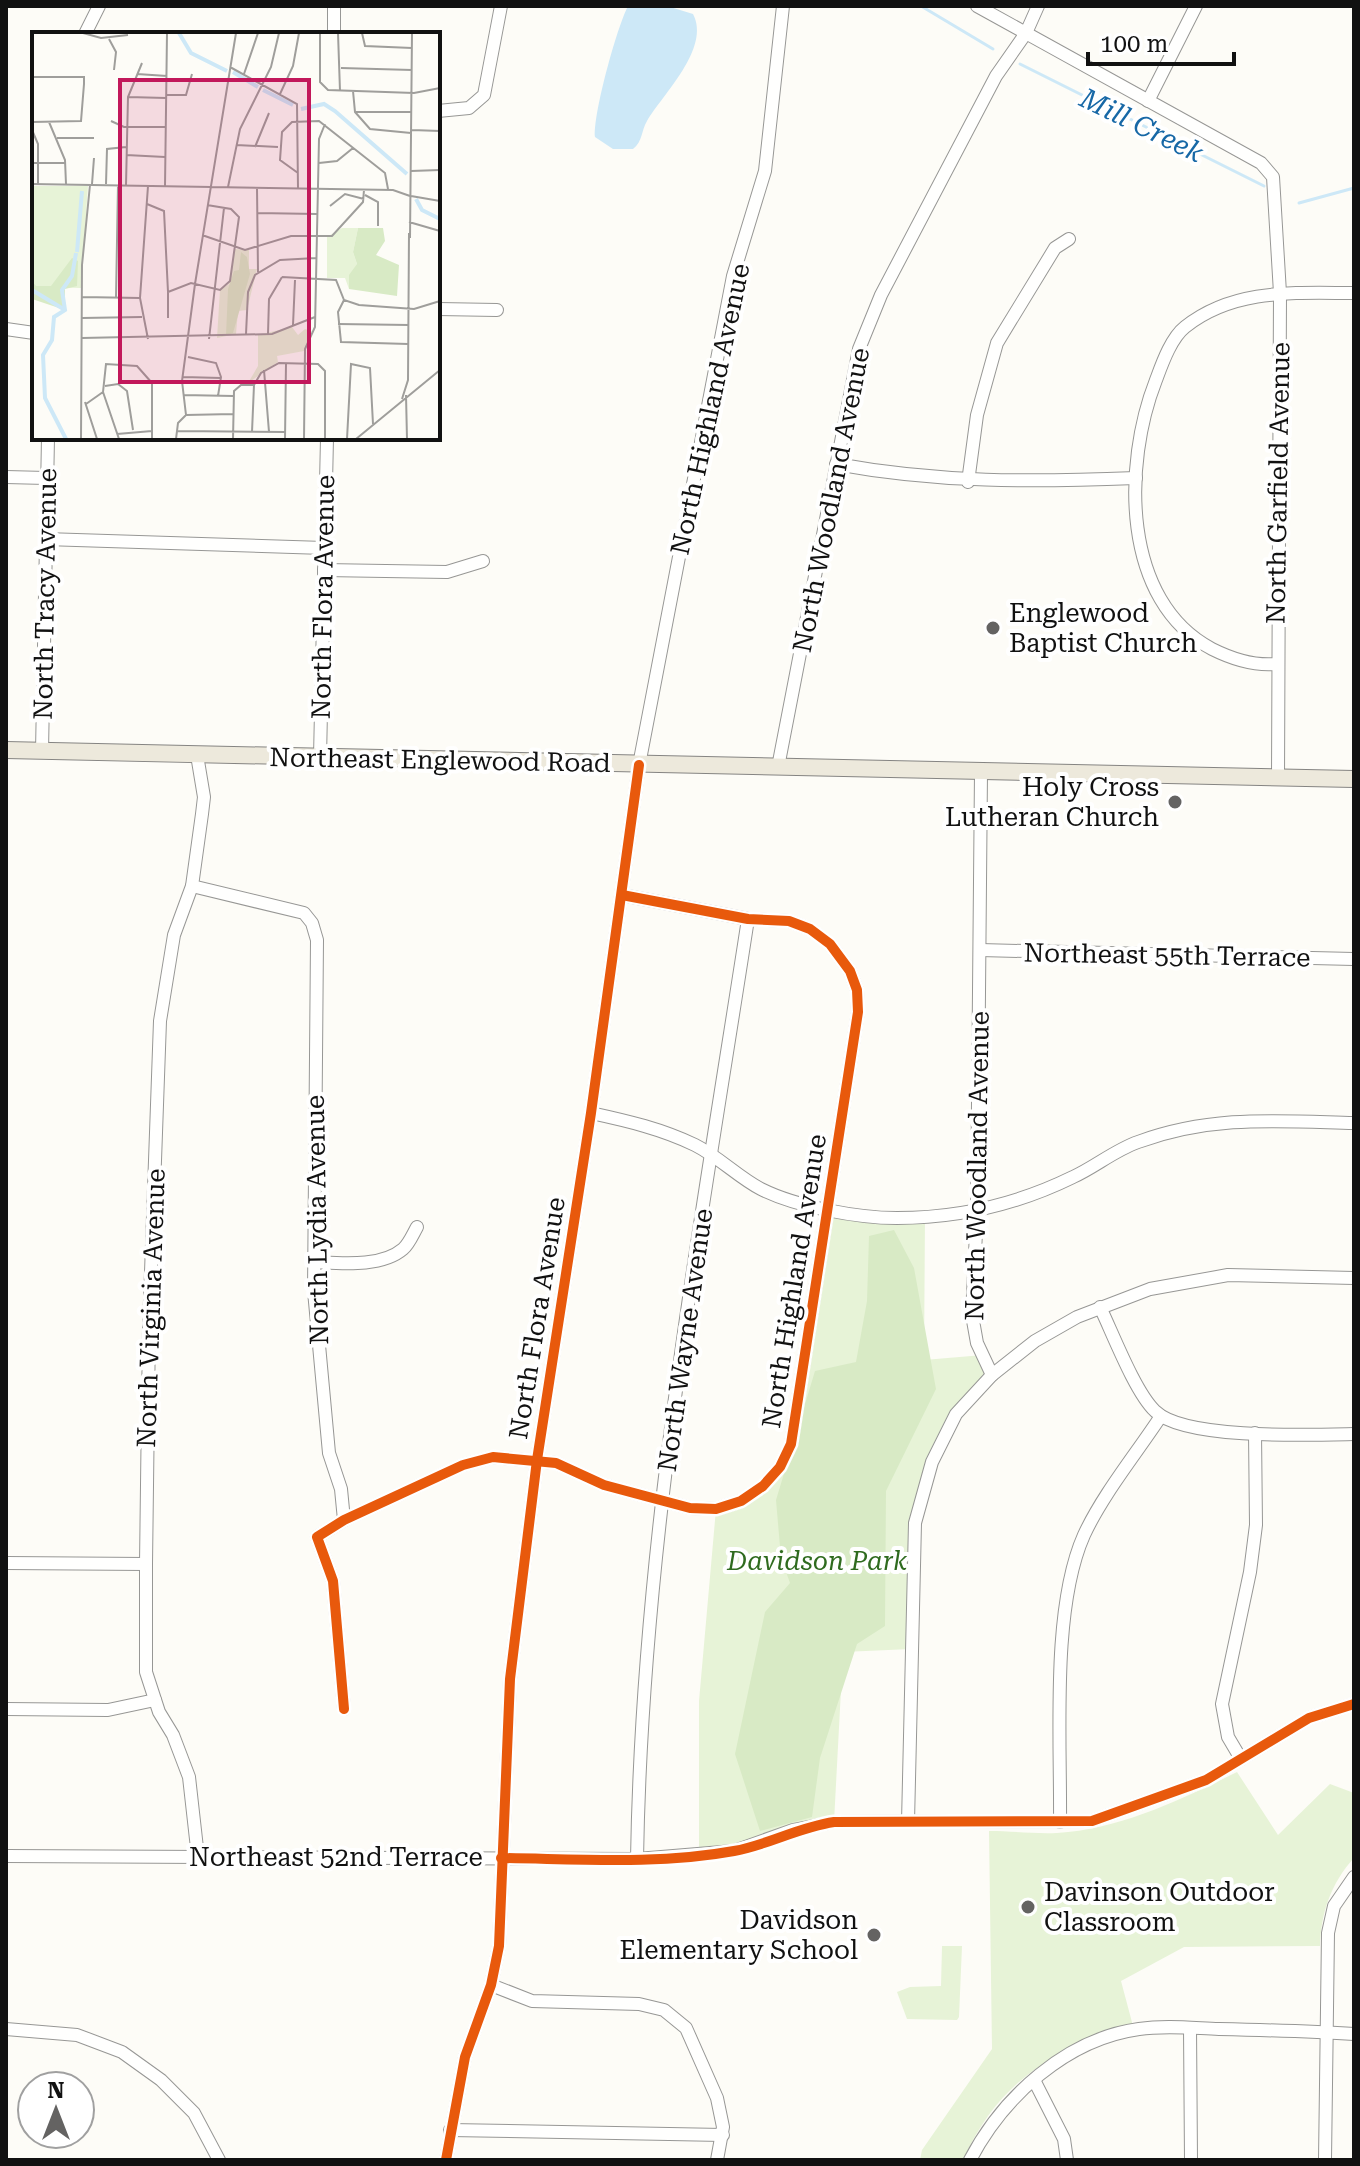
<svg xmlns="http://www.w3.org/2000/svg" width="1360" height="2166" viewBox="0 0 1360 2166" font-family="'Roboto Serif',serif">
  <style>
    .green { fill: #e7f3d7 }
    .forest { fill: #d8eac5 }
    .water { fill: #cde8f7 }
    .lines { fill: none; stroke-linecap: round; stroke-linejoin: round }
    .stream { stroke: #cde8f7; stroke-width: 3 }
    .minor-casing { stroke: #979795; stroke-width: 14 }
    .major-casing { stroke: #858482; stroke-width: 18 }
    .minor { stroke: #fffffe; stroke-width: 12 }
    .major { stroke: #ede9dc; stroke-width: 16 }
    .cycleway-casing { stroke: #fff; stroke-width: 15 }
    .cycleway { stroke: #e8590c; stroke-width: 10 }
    .poi-dot { fill: #646362; stroke: #fff; stroke-width: 3 }
    .labels { text-anchor: middle; stroke-width: 8; stroke-linejoin: round; paint-order: stroke }
    .street-label { font-size: 26px; fill: #111; stroke: #fff }
    .poi-label { font-size: 26px; fill: #111; stroke: #fff; text-anchor: start }
    .park-label { font-size: 26px; font-style: italic; fill: #2f6b1f; stroke: #fff }
    .water-label { font-size: 28px; font-style: italic; fill: #1768a6; stroke: #fff }
    .inset-river { fill: none; stroke: #cde8f7; stroke-width: 4 }
    .inset-road { fill: none; stroke: #9f9e9b; stroke-width: 2 }
    .view { fill: #c2185b; fill-opacity: 0.15; stroke: #c2185b; stroke-width: 4 }
    .inset-edge { fill: none; stroke: #111; stroke-width: 4 }
  </style>
  <rect width="100%" height="100%" fill="#fdfcf7"/>
  <!-- green -->
  <g class="green">
    <path d="M827,1209L925,1217L924,1360L983,1355L992,1375L941,1442L915,1523L911,1649L843,1652L834,1822L699,1854V1701L716,1509L741,1501L780,1467L795,1418Z"/>
    <path d="M1237,1772L1278,1835L1330,1784L1354,1793V1858C1331,1883 1321,1913 1320,1946L1184,1947L1121,1981L1133,2026C1052,2051 1000,2079 963,2160H920L922,2150L992,2049L989,1831C1011,1831 1034,1834 1057,1833C1121,1829 1180,1800 1237,1772Z"/>
    <path d="M942,1946H962L959,2017L957,2020L907,2019L897,1992L910,1987L941,1986Z"/>
  </g>
  <!-- forest -->
  <path class="forest" d="M894,1230L914,1268L936,1389L886,1491L885,1626L857,1644L820,1758L812,1817L760,1831L735,1754L765,1612L790,1583L781,1558L776,1500L815,1371L856,1362L867,1301L869,1236Z"/>
  <!-- water -->
  <path class="water" d="M628,6H667L693,14C711,48 663,94 647,121C641,131 643,141 633,149H613L595,137C593,114 617,27 628,6Z"/>
  <g class="lines">
    <!-- stream -->
    <g class="stream">
      <path d="M921,6L993,49"/>
      <path d="M1020,64L1264,186"/>
      <path d="M1299,203L1354,188"/>
    </g>
    <defs>
      <g id="minor">
        <path d="M977,6L1261,163L1273,177L1280,293L1278,778"/>
        <path d="M85,34L99,6"/>
        <path d="M334,34V6"/>
        <path d="M1148,101L1196,6"/>
        <path d="M438,111L469,108L484,95L501,6"/>
        <path d="M438,309L497,310"/>
        <path d="M6,329L34,333"/>
        <path d="M836,464C939,483 1032,482 1136,478"/>
        <path d="M6,477L46,478"/>
        <path d="M968,482L977,415L997,343L1055,248L1069,239"/>
        <path d="M45,539L324,548"/>
        <path d="M324,570L447,572L483,561"/>
        <path d="M1276,664C1254,666 1232,659 1212,649C1121,601 1123,464 1156,380C1162,364 1171,338 1185,327C1234,288 1295,293 1354,293"/>
        <path d="M42,751L48,438"/>
        <path d="M197,755L204,797L202,814L192,886L174,935L160,1021L149,1328L146,1564V1672L159,1712L173,1735L189,1777L198,1857"/>
        <path d="M320,757L327,438"/>
        <path d="M778,767L859,349L881,295L996,76L1026,33L1038,6"/>
        <path d="M981,772L977,1212L972,1315L977,1343L992,1375"/>
        <path d="M192,886L304,913L312,923L317,940L314,1291L329,1453L341,1489L344,1520"/>
        <path d="M980,950L1354,959"/>
        <path d="M591,1113C628,1121 662,1129 695,1145C719,1157 738,1177 761,1189C797,1207 858,1218 897,1218C959,1218 1018,1204 1073,1177C1095,1167 1115,1150 1138,1142C1212,1115 1277,1121 1354,1123"/>
        <path d="M313,1262C339,1263 381,1268 403,1249C409,1244 413,1234 417,1227"/>
        <path d="M1100,1307C1113,1334 1135,1392 1155,1411C1184,1440 1312,1435 1354,1434"/>
        <path d="M6,1563L146,1564"/>
        <path d="M6,1709L108,1710L155,1700"/>
        <path d="M344,1709L333,1581L317,1537L344,1520L463,1465L493,1457L556,1463L604,1485L690,1508L716,1509L741,1501L763,1486L780,1467L791,1444L858,1012L857,990L850,971L830,944L810,929L789,921L748,919L622,895"/>
        <path d="M1241,1759L1228,1737L1222,1704L1250,1572L1256,1525L1255,1433"/>
        <path d="M908,1822L915,1523L932,1462L956,1414L992,1375L1035,1341L1077,1317L1150,1289L1228,1275L1354,1278"/>
        <path d="M1060,1822C1061,1740 1051,1609 1084,1535C1103,1494 1136,1454 1161,1416"/>
        <path d="M6,1856L637,1859L734,1851L793,1830L834,1822L1092,1821L1206,1780L1309,1718L1354,1704"/>
        <path d="M637,1859C642,1544 700,1230 748,919"/>
        <path d="M491,1985L532,2001L639,2004L664,2010L686,2028L717,2098L723,2127L717,2160"/>
        <path d="M1190,2028L1191,2160"/>
        <path d="M6,2029L77,2035L122,2052L161,2080L194,2113L219,2160"/>
        <path d="M1034,2080L1064,2139L1067,2160"/>
        <path d="M450,2130L723,2135"/>
        <path d="M446,2160L465,2057L491,1985L499,1946L510,1679L537,1460L591,1113L639,765L733,276L765,171L783,6"/>
        <path d="M970,2160C1003,2097 1066,2039 1139,2029C1165,2025 1192,2028 1219,2029C1264,2030 1309,2031 1354,2034"/>
        <path d="M1325,2160L1328,1933L1334,1906L1354,1877"/>
      </g>
      <path id="major" d="M6,750L1354,779"/>
    </defs>
    <!-- minor casing -->
    <use href="#minor" class="minor-casing"/>
    <!-- major casing -->
    <use href="#major" class="major-casing"/>
    <!-- minor -->
    <use href="#minor" class="minor"/>
    <!-- major -->
    <use href="#major" class="major"/>
    <defs>
      <g id="cycleway">
        <path d="M344,1709L333,1581L317,1537L344,1520L463,1465L493,1457L556,1463L604,1485L690,1508L716,1509L741,1501L763,1486L780,1467L791,1444L858,1012L857,990L850,971L830,944L810,929L789,921L748,919L622,895"/>
        <path d="M501,1858C578,1859 658,1865 734,1851C768,1845 799,1827 834,1822L1092,1821L1206,1780L1309,1718L1354,1704"/>
        <path d="M446,2160L465,2057L491,1985L499,1946L510,1679L537,1460L591,1113L639,765"/>
      </g>
    </defs>
    <!-- cycleway casing -->
    <use href="#cycleway" class="cycleway-casing"/>
    <!-- cycleway -->
    <use href="#cycleway" class="cycleway"/>
  </g>
  <!-- markers -->
  <g class="poi-dot">
    <circle cx="993" cy="628" r="8"/>
    <circle cx="1175" cy="802" r="8"/>
    <circle cx="1028" cy="1907" r="8"/>
    <circle cx="874" cy="1935" r="8"/>
  </g>
  <g class="labels">
    <!-- street labels -->
    <g class="street-label">
      <text transform="translate(710 409) rotate(-78)" y="9">North Highland Avenue</text>
      <text transform="translate(1278 483) rotate(-89)" y="9">North Garfield Avenue</text>
      <text transform="translate(831 500) rotate(-79)" y="9">North Woodland Avenue</text>
      <text transform="translate(45 594) rotate(-89)" y="9">North Tracy Avenue</text>
      <text transform="translate(323 597) rotate(-89)" y="9">North Flora Avenue</text>
      <text transform="translate(440 760) rotate(1)" y="9">Northeast Englewood Road</text>
      <text transform="translate(1167 955) rotate(1)" y="9">Northeast 55th Terrace</text>
      <text transform="translate(977 1166) rotate(-89)" y="9">North Woodland Avenue</text>
      <text transform="translate(317 1220) rotate(-91)" y="9">North Lydia Avenue</text>
      <text transform="translate(794 1281) rotate(-81)" y="9">North Highland Avenue</text>
      <text transform="translate(151 1308) rotate(-88)" y="9">North Virginia Avenue</text>
      <text transform="translate(537 1318) rotate(-81)" y="9">North Flora Avenue</text>
      <text transform="translate(685 1340) rotate(-82)" y="9">North Wayne Avenue</text>
      <text x="336" y="1866">Northeast 52nd Terrace</text>
    </g>
    <!-- poi labels -->
    <g class="poi-label">
      <text x="1009" y="622">Englewood<tspan x="1009" dy="30">Baptist Church</tspan></text>
      <text x="1159" y="796" text-anchor="end">Holy Cross<tspan x="1159" dy="30">Lutheran Church</tspan></text>
      <text x="1044" y="1901">Davinson Outdoor<tspan x="1044" dy="30">Classroom</tspan></text>
      <text x="858" y="1929" text-anchor="end">Davidson<tspan x="858" dy="30">Elementary School</tspan></text>
    </g>
    <!-- park labels -->
    <g class="park-label">
      <text x="817" y="1570">Davidson Park</text>
    </g>
    <!-- water labels -->
    <g class="water-label">
      <text transform="translate(1142 125) rotate(26)" y="10">Mill Creek</text>
    </g>
  </g>
  <!-- overview -->
  <g transform="translate(32 32)">
    <rect width="408" height="408" fill="#fdfcf7"/>
    <path d="M0,154H56L49,256L0,255ZM310,196H326L321,220L325,232L317,257L313,246H295V205ZM203,217L217,218V237H225L215,278L206,279L204,302L185,306L188,258L197,252ZM260,295L266,303L273,297L280,299L272,319L245,324L246,330L216,351L226,334V303Z" fill="#e7f3d7"/>
    <path d="M326,196H351L353,209L344,223L367,233L365,264L317,257V243L325,232L321,220ZM209,220L215,225L218,242L201,301L194,303L196,257L202,239L207,238ZM40,226L46,229L45,254L33,257V278L0,267V249L4,254H19Z" fill="#d8eac5"/>
    <path class="inset-river" d="M147,1L159,21L195,39M201,40L226,55M231,58L261,73M269,77L292,72L303,79L375,142M384,167L390,178L408,187M45,220L50,159M0,258L33,278M34,407L13,366L11,323L20,308L22,285L33,278L30,258L40,244L44,221"/>
    <path class="inset-road" d="M51,1L69,6L96,3M288,1V50L296,58L382,61L408,56M306,1L308,59M330,1L333,14L380,16M77,7L84,20L82,38M198,35L265,72L266,157M309,36L380,38M105,42L135,44M212,42L226,1M0,45H52V52L49,89L0,90M321,59L323,80L338,97L379,101M248,62L261,34L267,1M134,63H154L160,42M96,65L134,66M324,80H379M79,89L92,95H134M17,90L33,128L34,152M0,98L6,112V152M380,98L408,99M25,106H62M204,113L246,115M223,115L237,81M94,123L133,125M0,131H34M287,131L305,129L321,116M379,139L408,138M266,141L248,128L250,100L260,90L287,89L353,141L356,157M0,152L361,158L378,164M60,152L62,126M74,152L75,117L94,115M94,153L96,65L110,31M116,154L108,266L116,307M133,154L135,1M196,155L208,97L239,35L247,1M225,156L226,240M333,163L346,170V194M379,164L408,169M115,172L132,179L136,260M298,174L313,162L332,167M225,181L285,182M377,190L408,199M170,203L213,218L259,204H300L331,170L332,158M378,206L380,1M250,245L304,248L312,268L327,273L382,277L408,269M50,265L108,266M84,266L86,153M312,268L306,280L309,310L376,312M50,286L110,285M136,286V260L159,251L188,258L198,249L207,185L199,177L175,173M306,292L377,293M261,293L263,248M214,302L216,260L223,243L248,228L284,226M236,302L237,267L250,245M50,306L240,302L283,285M177,307L192,176M156,325L184,331L189,345L186,364M232,338L237,400M151,345L189,346M73,354L86,352L95,359L101,398M71,360L87,407M151,363L201,364M374,363L375,407M370,367L376,348L377,201M53,370L65,407M54,372L71,360L74,332L105,334L120,351V407M154,383L150,349L163,252L204,1M154,383L201,382M145,399L253,400M220,400L222,353L229,341L247,331L286,332L293,339V407M85,402L120,399M49,407L50,233L58,153M144,407L146,391L154,383M201,407L202,359L209,353H222M253,407L254,331M272,407L273,317L283,295L287,107L293,92M315,407L319,332L338,336L341,392M324,407L408,338"/>
    <path class="view" d="M88,48H277V350H88Z"/>
    <rect width="408" height="408" class="inset-edge"/>
  </g>
  <!-- border -->
  <rect width="1360" height="2166" fill="none" stroke="#111111" stroke-width="16"/>
  <!-- north arrow -->
  <g transform="translate(56 2110)"><circle r="38" fill="#ffffff" stroke="#a0a0a0" stroke-width="2"/>
  <path d="M0-6L14 30L0 20L-14 30Z" fill="#646362"/>
  <text y="-12" font-size="22" font-weight="bold" text-anchor="middle" fill="#111111">N</text>
  </g>
  <!-- scale -->
  <path d="M1088 52v12h146v-12" fill="none" stroke="#111111" stroke-width="4"/>
  <text x="1100" y="52" font-size="24" fill="#111111" stroke="#ffffff" stroke-width="6" paint-order="stroke">100 m</text>
</svg>
